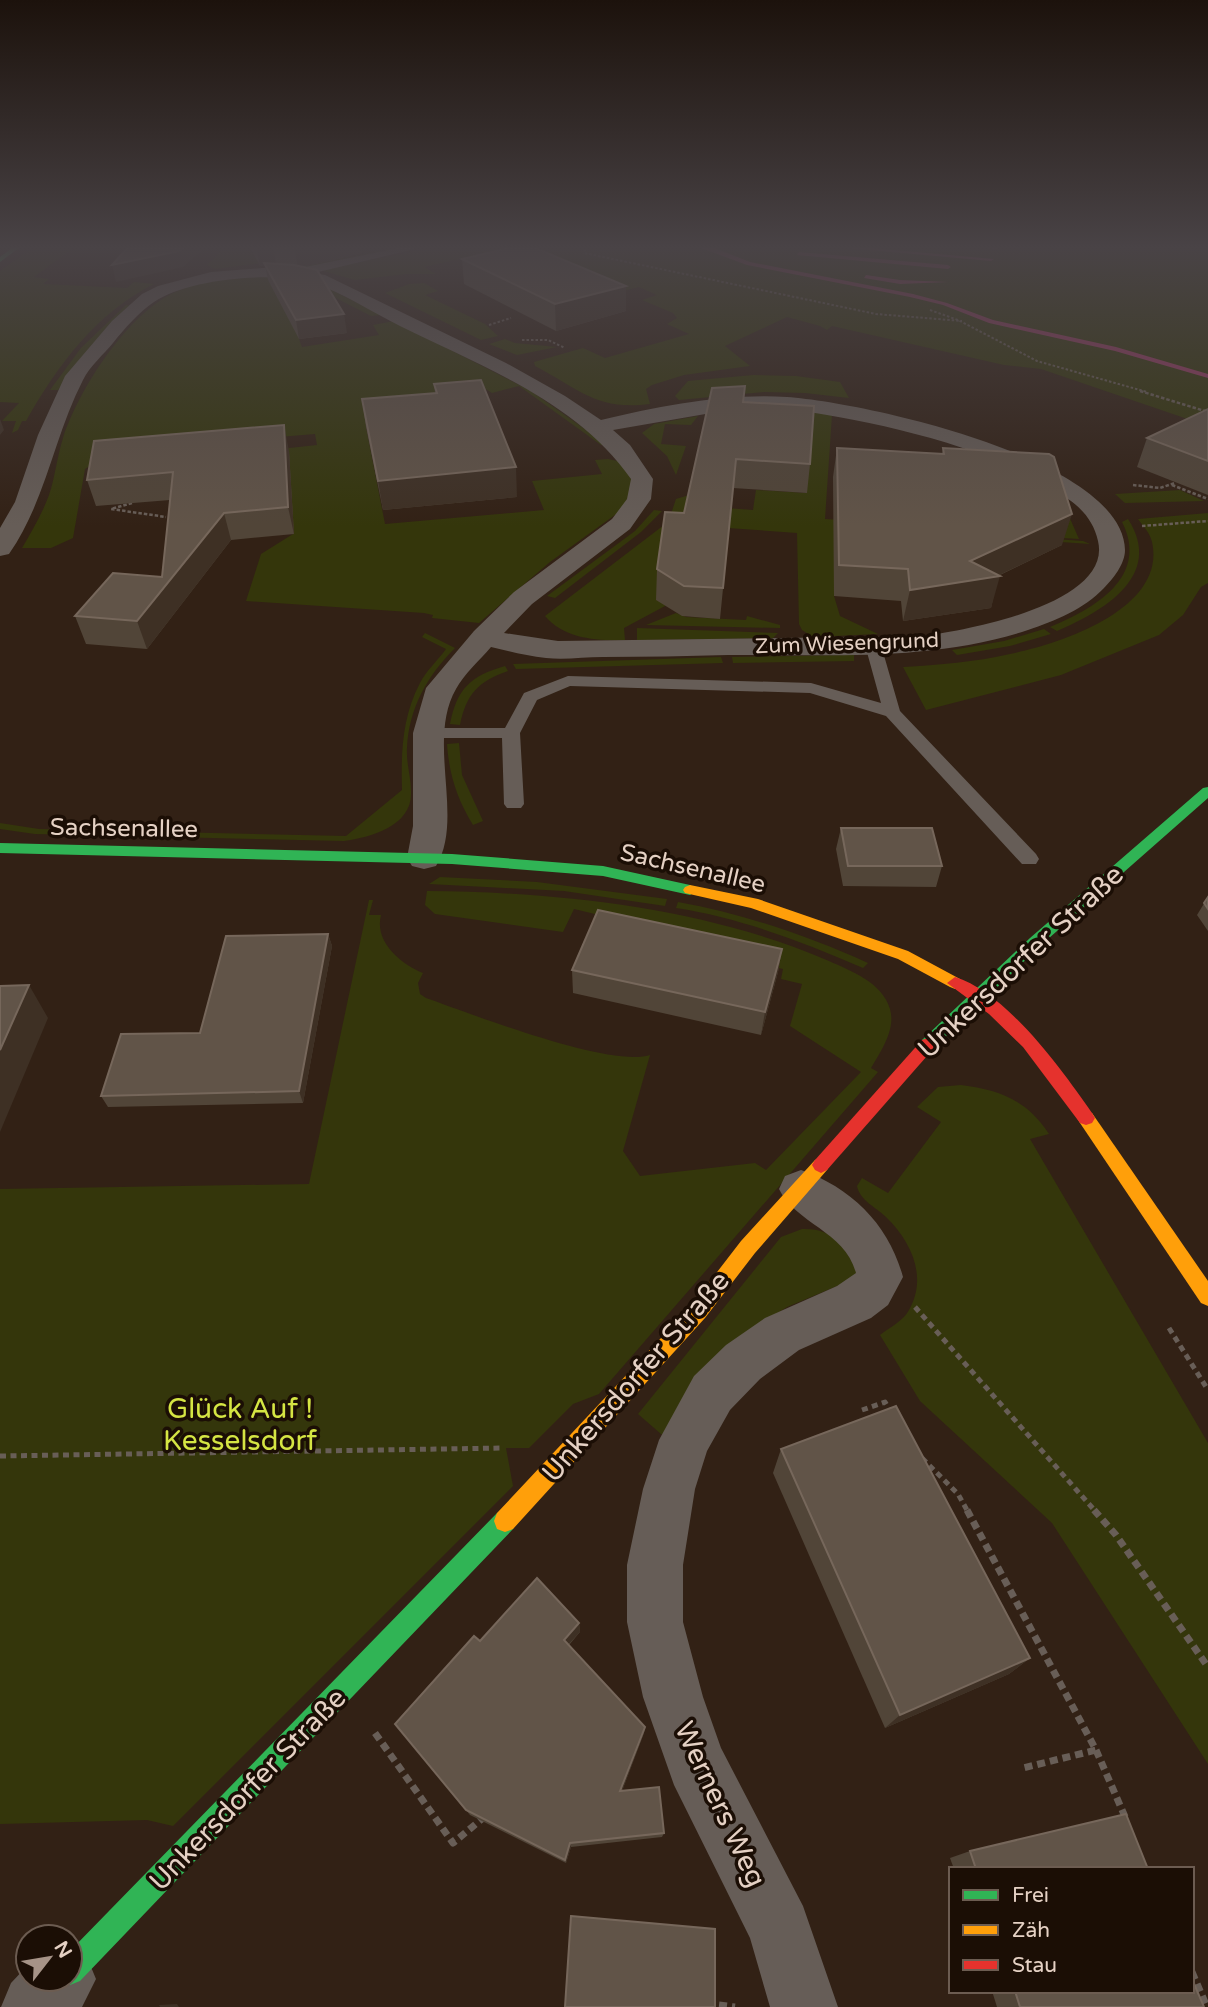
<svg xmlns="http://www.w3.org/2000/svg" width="1208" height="2007" viewBox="0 0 1208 2007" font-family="'Varela Round',sans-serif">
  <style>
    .green { fill: #34360b; fill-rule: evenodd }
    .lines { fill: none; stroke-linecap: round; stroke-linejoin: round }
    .stream { fill: #9b3a65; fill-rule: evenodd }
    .path-far3 { stroke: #685e57; stroke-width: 2; stroke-dasharray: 2.5 2; stroke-linecap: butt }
    .path-far2 { stroke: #685e57; stroke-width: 2.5; stroke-dasharray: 3.5 2; stroke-linecap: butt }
    .path-far1 { stroke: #685e57; stroke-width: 5; stroke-dasharray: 6 4.5; stroke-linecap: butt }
    .path { stroke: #685e57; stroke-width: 7; stroke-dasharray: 8 5; stroke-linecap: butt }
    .lane { fill: #665d57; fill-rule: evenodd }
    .street { fill: #665d57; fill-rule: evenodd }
    .fast { fill: #30b455; fill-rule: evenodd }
    .slow { fill: #ff9f0a; fill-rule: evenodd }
    .jam { fill: #e5322d; fill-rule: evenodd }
    .wall { fill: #514538 }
    .shaded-wall { fill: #3e3024 }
    .building { fill: #615448; stroke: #76675b; stroke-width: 2 }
    .labels { text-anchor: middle; stroke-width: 7; stroke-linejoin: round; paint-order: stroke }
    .far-street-label { font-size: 21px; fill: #e5d1c4; stroke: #1b0e05 }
    .street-label { font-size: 24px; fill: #e5d1c4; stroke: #1b0e05 }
    .near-street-label { font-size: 28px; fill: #e5d1c4; stroke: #1b0e05 }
    .near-park-label { font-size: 28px; fill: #d5e543; stroke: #1b0e05 }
  </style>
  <rect width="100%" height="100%" fill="#322115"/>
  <!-- green -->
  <g class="green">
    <path d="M36,245H77L34,277L49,279L43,284L127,288L134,282L154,284C96,313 57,366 26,421H22L18,430L12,433L16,421H2L19,403L0,402V271Z"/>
    <path d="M227,245H244L256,254L317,263L383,250V253L308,268L269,262L215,269L207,265Z"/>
    <path d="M439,245H1208V426L1041,369L1004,365L832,326L827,330L820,326L787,317L725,346L750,366L684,375L652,385L646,389L650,404C597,411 579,389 535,366L534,362L583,348L605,358L689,334L667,324L677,318L673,313L642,300L657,295L639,287L623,291L490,252L424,267L436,274H406L355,280L320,270L441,246Z"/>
    <path d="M277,277L324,286L381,315L371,316L322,291L299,339L302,347L379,335L373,325L394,321L531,391L606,444L601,445L519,386L492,393L484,388L366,427L385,524L544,510L532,481L602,474L595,460L608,459L622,462L631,479V486L627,502L619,512L550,562L479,623L432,618L433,615L424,613L246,601L261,554L293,534L93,464L85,469L73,538L51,548H22C32,531 42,514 49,495C55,477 57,457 63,438C79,389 125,318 171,294C203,278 242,277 277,277ZM315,434L317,445L280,449L279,437Z"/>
    <path d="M424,283L438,291L425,295L485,324L498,336L481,340L385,293L409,284Z"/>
    <path d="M126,305L132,306L89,348L58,390H50L81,348Z"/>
    <path d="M505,339L515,343L557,347L517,355L489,344Z"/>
    <path d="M753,375L796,376L840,382L849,398L805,393L765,392L679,400L675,396L688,381Z"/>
    <path d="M810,412L832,415L825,519L1064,533L1068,514L1079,539L911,529L1083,541L1090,544L834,527V596L840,616L878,634L813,637L802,630L799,624L797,533L728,528L665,606L624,628L625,640C598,641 564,639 545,616L664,525L671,514L676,499L689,495L699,506L753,510L756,490L806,493Z"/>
    <path d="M698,416L691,425L665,424L661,444L686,446L676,475L667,456L642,433L654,424Z"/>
    <path d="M1180,490L1204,501L1125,503L1115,494Z"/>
    <path d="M654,510L662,511L641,532L555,598L547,596L635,531Z"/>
    <path d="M1208,513V583L1201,587L1183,615L1159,635L1061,675L926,710L903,667C939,665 975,662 1010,654C1060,644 1167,609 1152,542C1150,533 1143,526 1138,519Z"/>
    <path d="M1128,519C1165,576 1102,612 1057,631L1050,627C1094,609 1150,577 1122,522Z"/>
    <path d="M676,613L686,617L746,620L747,616L780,625V628L646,625Z"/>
    <path d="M637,628L778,633L773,638L637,640Z"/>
    <path d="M1044,629L1051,634L1010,646L957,655L952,650L1004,641Z"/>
    <path d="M425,633L455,648C427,676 409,708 407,748C406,763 411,777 411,791C413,826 371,837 344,841L35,834L0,829V823L39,829L346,836L402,790C401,753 402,717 420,683C426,671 438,660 446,649L422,637Z"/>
    <path d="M854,655V661L733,663L732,657Z"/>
    <path d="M721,657L723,663L516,669L513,664Z"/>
    <path d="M505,666L508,671C478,681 466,695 460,725L450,724C457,689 470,676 505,666Z"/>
    <path d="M459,743L462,775L483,821L473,825C457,799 449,774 447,744Z"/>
    <path d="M440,877L537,882L667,899L665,906L564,891L429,884Z"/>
    <path d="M427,891C559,892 707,908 829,961C851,971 882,982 890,1009C896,1029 881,1051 871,1068L878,1072L599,1394L573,1404L529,1448H506L513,1486L173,1826L147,1820L0,1824V1189L309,1184L369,900H373L369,915H381C374,942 401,964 423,973L418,983L420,994L426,998C472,1014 609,1068 650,1055L623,1151L640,1176L755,1163L766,1170L861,1072L790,1026L802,984L781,979L783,969C712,954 645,924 574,909L563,932L435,914L425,905Z"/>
    <path d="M678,902C744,914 806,935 868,963L863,968C803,942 741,918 676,908Z"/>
    <path d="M961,1085C1000,1090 1027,1100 1049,1134L1030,1139L1208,1443V1764L1052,1523L920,1401L880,1335C889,1328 904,1320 909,1310C928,1277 911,1241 886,1217C876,1207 860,1201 857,1186L862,1178L888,1193L941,1122L917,1107L938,1087Z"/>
    <path d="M802,1229C835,1228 843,1246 857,1270L854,1279L787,1307L742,1336L664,1436L661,1434L638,1414L781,1237Z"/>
  </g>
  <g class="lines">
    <!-- stream -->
    <g class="stream">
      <path d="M693,245L712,247L750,262L913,294L947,303L993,320L1116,347L1208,374V378L1115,351L989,323L943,305L910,297L747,265Z"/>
      <path d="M814,245H837L994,259L991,261Z"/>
      <path d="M947,245L1000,247L997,249Z"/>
      <path d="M799,252L948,265L951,267L948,269L797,255Z"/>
      <path d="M866,275L900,280L948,282L900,284L864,278Z"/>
    </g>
    <!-- path-far3 -->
    <g class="path-far3">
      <path d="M586,245L584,253L876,314L962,321"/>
      <path d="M930,310L958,320L1037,361L1147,392"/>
      <path d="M489,325L511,318"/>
      <path d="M522,340H548L565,348"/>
    </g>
    <!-- path-far2 -->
    <g class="path-far2">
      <path d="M1140,391L1208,412"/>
      <path d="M1133,485L1160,488L1175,483"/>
      <path d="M1172,485L1208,499"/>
      <path d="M132,503L111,509L166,517"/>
      <path d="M1142,526L1208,521"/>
    </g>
    <!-- path-far1 -->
    <g class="path-far1">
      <path d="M915,1307L1096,1512"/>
      <path d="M1169,1328L1208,1390"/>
      <path d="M862,1410L885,1402L892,1414"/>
      <path d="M0,1456L503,1448"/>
      <path d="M922,1458L958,1494L968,1512"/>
    </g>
    <!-- path -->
    <g class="path">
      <path d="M967,1510L1096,1750L1023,1768"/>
      <path d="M1094,1510L1116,1535L1208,1667"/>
      <path d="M375,1733L453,1843L483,1818"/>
      <path d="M1096,1750L1126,1819"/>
      <path d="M1192,1972L1207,2007"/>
      <path d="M719,2005L735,2007"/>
    </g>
    <!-- lane -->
    <g class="lane">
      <path d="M393,245H407L415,249L297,277L292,274L305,267L399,248Z"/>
      <path d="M873,640L881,645L900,711L1036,854L1039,859L1036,864H1022L886,716L810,693L570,686L537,700L520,733L524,804L521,808H507L504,804L502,738H428L419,733L428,728H505L524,693L568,676L811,683L881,703L865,645Z"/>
    </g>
    <!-- street -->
    <g class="street">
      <path d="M276,267L325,275L506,363L565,396L601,420C660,406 726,393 787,397C861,402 1123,458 1125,550C1125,564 1113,579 1104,588C1084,609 1055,621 1028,630C930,662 829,654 728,655C687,656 645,657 603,657C584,657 565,660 546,658C527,656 509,651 491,647C480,660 464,674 456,689C426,741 465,819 436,866L424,869L412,866L407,858L413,826V733L426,688L474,631L514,592L612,519L627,499L631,479C578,402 481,366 400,326C372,312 343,293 314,283C275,271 189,278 154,302C139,312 125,328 113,343C104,354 90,366 83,380C54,436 46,501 9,554L0,556V528L15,502L38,435L65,376L112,321L142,294L158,286L211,272ZM787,409C867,419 1005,449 1068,499C1084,510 1094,523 1098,541C1113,604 965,631 922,636L558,641L504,633L532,604L630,529L651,499L653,479L630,445L613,430L717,412Z"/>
      <path d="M801,1170C852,1188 889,1225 903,1277L888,1305L871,1318L799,1350L760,1379L730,1410L707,1451L695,1489L683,1565V1622L703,1697L721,1748L803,1906L838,2007H770L750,1938L674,1785L643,1697L627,1622V1565L643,1489L659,1440L694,1376L726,1345L765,1318L837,1286L856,1273C845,1231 796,1224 779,1189L785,1176Z"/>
      <path d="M70,1949L86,1955L96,1979L82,2007H1L11,1983L28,1965V1979H70Z"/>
    </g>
    <!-- fast -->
    <g class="fast">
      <path d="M16,245H23L0,262V257Z"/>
      <path d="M1208,787V798L1040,946L934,1048H922L920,1044L922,1040L1030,938L1203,788Z"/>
      <path d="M0,843L452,854L603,866L690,885L697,890L690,895L603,876L452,864L0,853Z"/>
      <path d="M505,1510L513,1513L516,1521L513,1529L80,1981L70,1985L60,1981L70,1979V1951L497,1513Z"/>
    </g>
    <!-- slow -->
    <g class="slow">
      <path d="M690,885L758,899L908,951L960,979L963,983L955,989L950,987L898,959L751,908L685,893L683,890L685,887Z"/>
      <path d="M1086,1111L1092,1113L1208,1281V1306L1201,1303L1080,1123L1077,1118L1080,1113Z"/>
      <path d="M821,1157L827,1160L830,1165L827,1170L755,1253L705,1318L513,1529L505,1532L497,1529L494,1521L497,1513L691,1306L741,1241L815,1160Z"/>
    </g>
    <!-- jam -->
    <g class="jam">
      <path d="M955,977C1007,993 1062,1070 1092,1113L1095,1118L1092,1123L1086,1125L1080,1123L1023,1047L989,1014L947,983Z"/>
      <path d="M928,1038L934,1040L936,1044L934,1048L827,1170L821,1173L815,1170L812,1165L815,1160L922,1040Z"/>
    </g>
  </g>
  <!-- wall -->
  <g class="wall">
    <path d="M249,245H361L362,253L303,267L347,333L299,339L268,280L265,265L260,266Z"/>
    <path d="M462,259L626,286V311L556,331L464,284Z"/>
    <path d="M434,384L517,497L383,510L366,427L362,399L435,393Z"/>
    <path d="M743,402L810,464L807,493L733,488L720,619L682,616L656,600L657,569L684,513Z"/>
    <path d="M1208,409V495L1137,467L1147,438Z"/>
    <path d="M837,448L942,454L943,448L1062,545L998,576L991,608L903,621L901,601L834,596L833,477Z"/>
    <path d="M289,451L294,534L231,540L147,649L86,644L75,616L162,577L170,500L96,506L87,480Z"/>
    <path d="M841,828L942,866L936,887L843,886L836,849Z"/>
    <path d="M1208,897V931L1197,915Z"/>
    <path d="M328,934L332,946L303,1103L108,1107L101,1096L200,1033Z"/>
    <path d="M782,949L778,972L761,1035L573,993L572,970Z"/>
    <path d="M781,1449L1030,1658L1009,1674L885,1728L773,1473Z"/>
    <path d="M579,1623L580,1632L569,1645L645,1727L644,1733L622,1791L664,1833L662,1837L571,1847L566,1863L470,1815L395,1724L480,1641Z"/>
    <path d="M970,1851L1148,1869H954L950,1858Z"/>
    <path d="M992,1991H1192L1204,2007H997Z"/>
  </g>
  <!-- shaded-wall -->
  <g class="shaded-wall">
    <path d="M187,245H208L183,267L116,282L112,265Z"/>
    <path d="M256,245H273L276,264L264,263L265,265L260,266Z"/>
    <path d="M294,245H361L362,253L298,268Z"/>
    <path d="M626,286V311L556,331L555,304Z"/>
    <path d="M344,314L347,333L299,339L296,320Z"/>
    <path d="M0,419L4,430L0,435Z"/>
    <path d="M284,425L289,451L294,534L288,507Z"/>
    <path d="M516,467L517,497L383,510L378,481Z"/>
    <path d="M224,513L231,540L147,649L137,621Z"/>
    <path d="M1072,514L1062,545L995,577L1000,576L991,608L903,621L910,590Z"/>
    <path d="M328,934L332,946L303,1103L299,1091Z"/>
    <path d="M782,949L778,972L761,1035L765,1012Z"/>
    <path d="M29,985L48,1018L0,1132V1050Z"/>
    <path d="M579,1623L580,1632L565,1648L564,1640Z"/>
    <path d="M1030,1658L1009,1674L885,1728L900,1715Z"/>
    <path d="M645,1727L644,1733L620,1796V1791Z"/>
    <path d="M570,1843L571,1847L566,1863L565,1860Z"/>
    <path d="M177,2004L179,2007H160L159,2005Z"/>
  </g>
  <!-- building -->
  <g class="building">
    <path d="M130,245H187L179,251L112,265Z"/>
    <path d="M522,245H528L626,286L555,304L462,259Z"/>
    <path d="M264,263L294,265L317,270L344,314L296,320Z"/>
    <path d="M481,380L516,467L378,481L362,399L437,393L434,384Z"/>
    <path d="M745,386L743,402L814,406L810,464L736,459L723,588L684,586L657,569L665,512L684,513L712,388Z"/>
    <path d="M1208,409V461L1147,438Z"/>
    <path d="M284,425L288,507L224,513L137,621L75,616L113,573L162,577L173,472L87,480L94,441Z"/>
    <path d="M837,448L944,454L943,448L1049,454L1054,457L1072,514L970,561L1000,576L910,590L908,569L839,565Z"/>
    <path d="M841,828H932L942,866H848Z"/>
    <path d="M1208,897V909L1204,903Z"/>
    <path d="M598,910L782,949L765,1012L572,970Z"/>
    <path d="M328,934L299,1091L101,1096L121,1034L200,1033L226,936Z"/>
    <path d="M29,985L0,1050V986Z"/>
    <path d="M896,1406L1030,1658L900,1715L781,1449Z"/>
    <path d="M537,1578L579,1623L564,1640L645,1727L620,1791L659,1787L664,1833L570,1843L565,1860L466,1810L395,1724L474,1636L480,1641Z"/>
    <path d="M1126,1814L1148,1869H976L970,1851Z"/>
    <path d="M571,1916L715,1929V2007H565Z"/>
    <path d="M1192,1979L1204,2007H1020L1015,1991H1192Z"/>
  </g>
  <!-- sky -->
  <linearGradient id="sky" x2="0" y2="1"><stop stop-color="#1c120c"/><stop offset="0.47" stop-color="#494346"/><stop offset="1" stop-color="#494346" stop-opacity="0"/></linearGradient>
  <rect width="1208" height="526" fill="url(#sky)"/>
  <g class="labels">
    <!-- far-street labels -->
    <g class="far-street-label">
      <text transform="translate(847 643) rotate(-2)" y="7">Zum Wiesengrund</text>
    </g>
    <!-- street labels -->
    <g class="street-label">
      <text transform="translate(124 828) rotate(1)" y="8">Sachsenallee</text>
      <text transform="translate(693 868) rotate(13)" y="8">Sachsenallee</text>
    </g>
    <!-- near-street labels -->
    <g class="near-street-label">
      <text transform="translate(1020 961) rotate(-43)" y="10">Unkersdorfer Straße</text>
      <text transform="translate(635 1376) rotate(-49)" y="10">Unkersdorfer Straße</text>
      <text transform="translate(247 1789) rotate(-46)" y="10">Unkersdorfer Straße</text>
      <text transform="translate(721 1804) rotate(65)" y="10">Werners Weg</text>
    </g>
    <!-- near-park labels -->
    <g class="near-park-label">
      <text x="240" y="1418">Glück Auf !<tspan x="240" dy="32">Kesselsdorf</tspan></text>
    </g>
  </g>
  <!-- legend -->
  <rect x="949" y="1867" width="245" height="126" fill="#1b0e05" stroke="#6c5c51" stroke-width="2"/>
  <rect x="963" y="1890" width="35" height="10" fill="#30b455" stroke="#6c5c51" stroke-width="2"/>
  <text x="1012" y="1902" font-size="21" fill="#e5d1c4">Frei</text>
  <rect x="963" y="1925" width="35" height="10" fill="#ff9f0a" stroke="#6c5c51" stroke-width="2"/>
  <text x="1012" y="1937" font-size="21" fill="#e5d1c4">Zäh</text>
  <rect x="963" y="1960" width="35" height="10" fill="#e5322d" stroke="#6c5c51" stroke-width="2"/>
  <text x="1012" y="1972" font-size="21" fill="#e5d1c4">Stau</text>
  <!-- north arrow -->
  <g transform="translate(49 1958) rotate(59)"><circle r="33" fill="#1b0e05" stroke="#6c5c51" stroke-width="2"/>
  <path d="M0-5L12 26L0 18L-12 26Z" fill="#a69387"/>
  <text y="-10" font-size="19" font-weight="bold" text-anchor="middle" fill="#e5d1c4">N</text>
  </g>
</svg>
